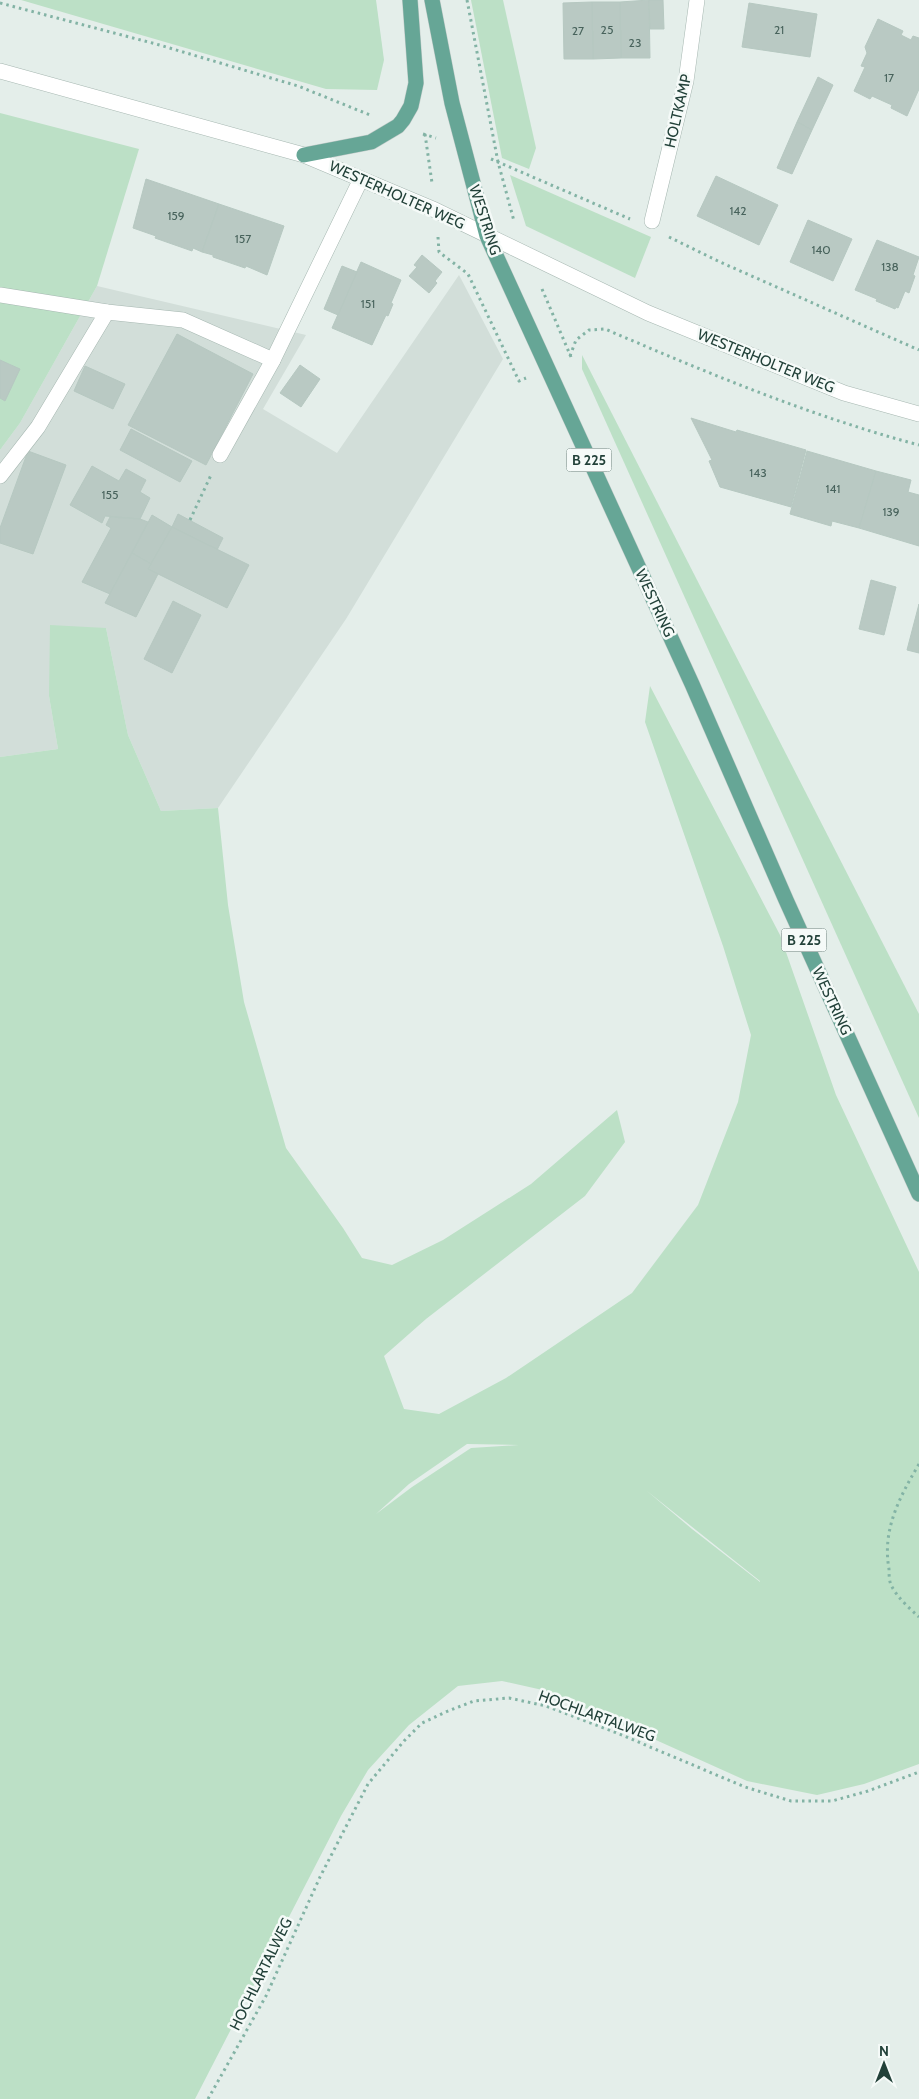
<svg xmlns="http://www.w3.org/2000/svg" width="919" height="2099" viewBox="0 0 919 2099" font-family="Cabin,sans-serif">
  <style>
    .built { fill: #d2ded9 }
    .green { fill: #bce0c6; fill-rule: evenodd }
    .building { fill: #b9c9c3; stroke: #b6c8c1 }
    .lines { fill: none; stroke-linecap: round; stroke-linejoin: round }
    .minor-casing { stroke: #a6b7b1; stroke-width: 16 }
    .major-casing { stroke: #c1cac8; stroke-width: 16 }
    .path { stroke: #83b3a5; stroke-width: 3; stroke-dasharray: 2.5 4; stroke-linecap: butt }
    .minor { stroke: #fff; stroke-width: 15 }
    .major { stroke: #66a696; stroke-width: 15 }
    .labels { text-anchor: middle; stroke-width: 5; stroke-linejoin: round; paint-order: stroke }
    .number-label { font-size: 12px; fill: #48635c }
    .shield { fill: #f5faf8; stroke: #617872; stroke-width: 1 }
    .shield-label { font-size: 14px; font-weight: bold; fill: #224139 }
    .street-label { font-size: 15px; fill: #224139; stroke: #f5faf8 }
  </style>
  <rect width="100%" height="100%" fill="#e4eeea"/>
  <!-- built -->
  <path class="built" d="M459,275L503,359L346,619L218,808L161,811L128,735L106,628L49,696L58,749L0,757V450L20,423L97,286L306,335L263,409L337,453Z"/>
  <!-- green -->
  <g class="green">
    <path d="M21,0H376L384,60L377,90L326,89Z"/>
    <path d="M471,0H503L536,148L529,169L502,158Z"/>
    <path d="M0,113L139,149L97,286L20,423L0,450Z"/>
    <path d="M510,175L651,237L635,278L526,226Z"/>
    <path d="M582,355L919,1014V1118L582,369Z"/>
    <path d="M50,625L106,628L128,735L161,811L218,808L228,905L244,1002L286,1148L343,1228L362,1258L392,1265L443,1240L531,1184L617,1110L625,1142L585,1196L426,1319L384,1356L404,1409L439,1414L506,1378L632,1293L698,1205L738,1102L751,1035L723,946L645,722L650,686L780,935L836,1095L919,1272V1764L864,1784L817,1795L747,1781L547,1691L502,1681L458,1686L409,1725L368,1770L341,1816L195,2099H0V757L58,749L49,696ZM467,1444L519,1445L471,1448L412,1487L376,1514L409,1484ZM647,1491L760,1581V1582L692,1529Z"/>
  </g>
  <!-- building -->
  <g class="building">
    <path d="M649,0L650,58H621L620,2Z"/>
    <path d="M649,0H663L664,29H650Z"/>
    <path d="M592,2H620L621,58L593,59Z"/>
    <path d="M592,2L593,59H564L563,3Z"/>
    <path d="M749,3L817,14L810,57L742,47Z"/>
    <path d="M878,19L903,31L901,35L911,40L913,36L919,38V89L907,116L891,108L892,105L883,101L872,96L870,99L854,91L865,67L861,66L867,53L865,47Z"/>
    <path d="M818,77L833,85L812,130L797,122Z"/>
    <path d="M797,122L812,130L792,174L777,168Z"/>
    <path d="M716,176L778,205L759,245L697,216Z"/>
    <path d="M146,179L219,204L202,252L193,248L192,251L155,238L156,236L133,228Z"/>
    <path d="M219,204L284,226L267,275L246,266L245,268L213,257V255L202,252Z"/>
    <path d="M808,220L852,239L833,281L790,262Z"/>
    <path d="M877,240L919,257L913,275L915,276L909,293L905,291L898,308L896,307L895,309L876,301L877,299L855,290Z"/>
    <path d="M422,255L442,272L435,281L437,283L429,293L409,276L417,267L414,265Z"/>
    <path d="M361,262L401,280L391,303L393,304L388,316L386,315L372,345L332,328Z"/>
    <path d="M342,266L357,272L338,315L324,309Z"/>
    <path d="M177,334L253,374L206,465L128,425Z"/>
    <path d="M0,360L20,369L5,401L0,398Z"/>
    <path d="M300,365L320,379L301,407L280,393Z"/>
    <path d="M85,366L125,384L113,409L74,391Z"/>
    <path d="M691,418L736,432L737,430L806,450L791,507L720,487L709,461L712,460Z"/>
    <path d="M131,429L192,461L180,482L120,450Z"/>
    <path d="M28,451L66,465L33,554L0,543V528Z"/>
    <path d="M807,451L876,471L859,528L832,521L831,526L790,514Z"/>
    <path d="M92,466L119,481L126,469L146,480L140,492L150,498L140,519L105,516L102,523L70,505Z"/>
    <path d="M876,471L911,480L908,492L919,495V546L859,528Z"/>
    <path d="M178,514L223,538L217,550L172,527Z"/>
    <path d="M152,515L172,527L151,564L132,553Z"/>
    <path d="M110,517L140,519L148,522L110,594L82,582L111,528L106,525Z"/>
    <path d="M172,527L249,565L227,608L148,569Z"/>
    <path d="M132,553L151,564L148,569L158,574L136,617L105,603Z"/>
    <path d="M871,580L896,587L884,635L859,629Z"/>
    <path d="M173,601L201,615L172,673L144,659Z"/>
    <path d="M919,604V653L907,650Z"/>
  </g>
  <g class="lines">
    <defs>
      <g id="minor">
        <path d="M0,71L304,155L435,210L648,313L844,393L919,414"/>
        <path d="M652,221L686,81L697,0"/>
        <path d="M0,295L107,312L183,320L273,360L361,179"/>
        <path d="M220,455L273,360"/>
        <path d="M0,476L38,427L107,312"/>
      </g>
      <g id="major">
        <path d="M432,0L452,103L487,236L692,684L786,900L919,1194"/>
        <path d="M304,155L371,142L398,126L403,120L411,106L416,83L410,0"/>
      </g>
    </defs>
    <!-- minor casing -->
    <use href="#minor" class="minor-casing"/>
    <!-- major casing -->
    <use href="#major" class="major-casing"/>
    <!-- path -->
    <g class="path">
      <path d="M467,0L498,162L514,221"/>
      <path d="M0,3L156,44L298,86L370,115"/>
      <path d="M423,134L436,138"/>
      <path d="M425,134L432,183"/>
      <path d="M491,159L630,219"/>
      <path d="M438,237L439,252L468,274L519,381L526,378"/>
      <path d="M669,237L720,262L919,350"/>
      <path d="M542,289L571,357"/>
      <path d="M570,356L576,340L589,330L605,329C708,373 810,416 919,445"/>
      <path d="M190,520L211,475"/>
      <path d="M919,1464C899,1498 882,1530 889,1569C889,1574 889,1580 891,1585C897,1597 909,1608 919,1617"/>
      <path d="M208,2099L266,1996L320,1877L368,1784L404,1741L422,1723L448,1711L474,1701L509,1698L546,1706L617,1733L745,1787L791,1801H832L868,1791L919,1772"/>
    </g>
    <!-- minor -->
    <use href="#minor" class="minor"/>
    <!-- major -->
    <use href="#major" class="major"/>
  </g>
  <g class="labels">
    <!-- number labels -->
    <g class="number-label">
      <text x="607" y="34">25</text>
      <text x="779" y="34">21</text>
      <text x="578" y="35">27</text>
      <text x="635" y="47">23</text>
      <text x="889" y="82">17</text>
      <text x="738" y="215">142</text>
      <text x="176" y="220">159</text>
      <text x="243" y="243">157</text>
      <text x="821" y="254">140</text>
      <text x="890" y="271">138</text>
      <text x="368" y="308">151</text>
      <text x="758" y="477">143</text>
      <text x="833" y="493">141</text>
      <text x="110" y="499">155</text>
      <text x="891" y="516">139</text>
    </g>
    <!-- shield labels -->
    <g class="shield">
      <rect x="566.5" y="448.5" width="45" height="23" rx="4"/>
      <rect x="781.5" y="928.5" width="45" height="23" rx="4"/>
    </g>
    <g class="shield-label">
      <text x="589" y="465">B 225</text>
      <text x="804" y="945">B 225</text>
    </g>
    <!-- street labels -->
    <g class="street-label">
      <text transform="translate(678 111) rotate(-77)" y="5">HOLTKAMP</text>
      <text transform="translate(397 195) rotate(24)" y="5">WESTERHOLTER WEG</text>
      <text transform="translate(485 220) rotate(72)" y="5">WESTRING</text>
      <text transform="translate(766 361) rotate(22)" y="5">WESTERHOLTER WEG</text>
      <text transform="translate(655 603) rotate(65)" y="5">WESTRING</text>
      <text transform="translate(832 1001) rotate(65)" y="5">WESTRING</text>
      <text transform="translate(597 1716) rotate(20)" y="5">HOCHLARTALWEG</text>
      <text transform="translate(261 1974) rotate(-64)" y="5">HOCHLARTALWEG</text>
    </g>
  </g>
  <!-- north arrow -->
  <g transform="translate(884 2064)" stroke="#f5faf8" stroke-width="4" paint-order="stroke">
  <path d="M0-4L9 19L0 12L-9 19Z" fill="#224139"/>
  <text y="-8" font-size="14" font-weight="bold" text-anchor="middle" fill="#224139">N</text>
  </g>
</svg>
